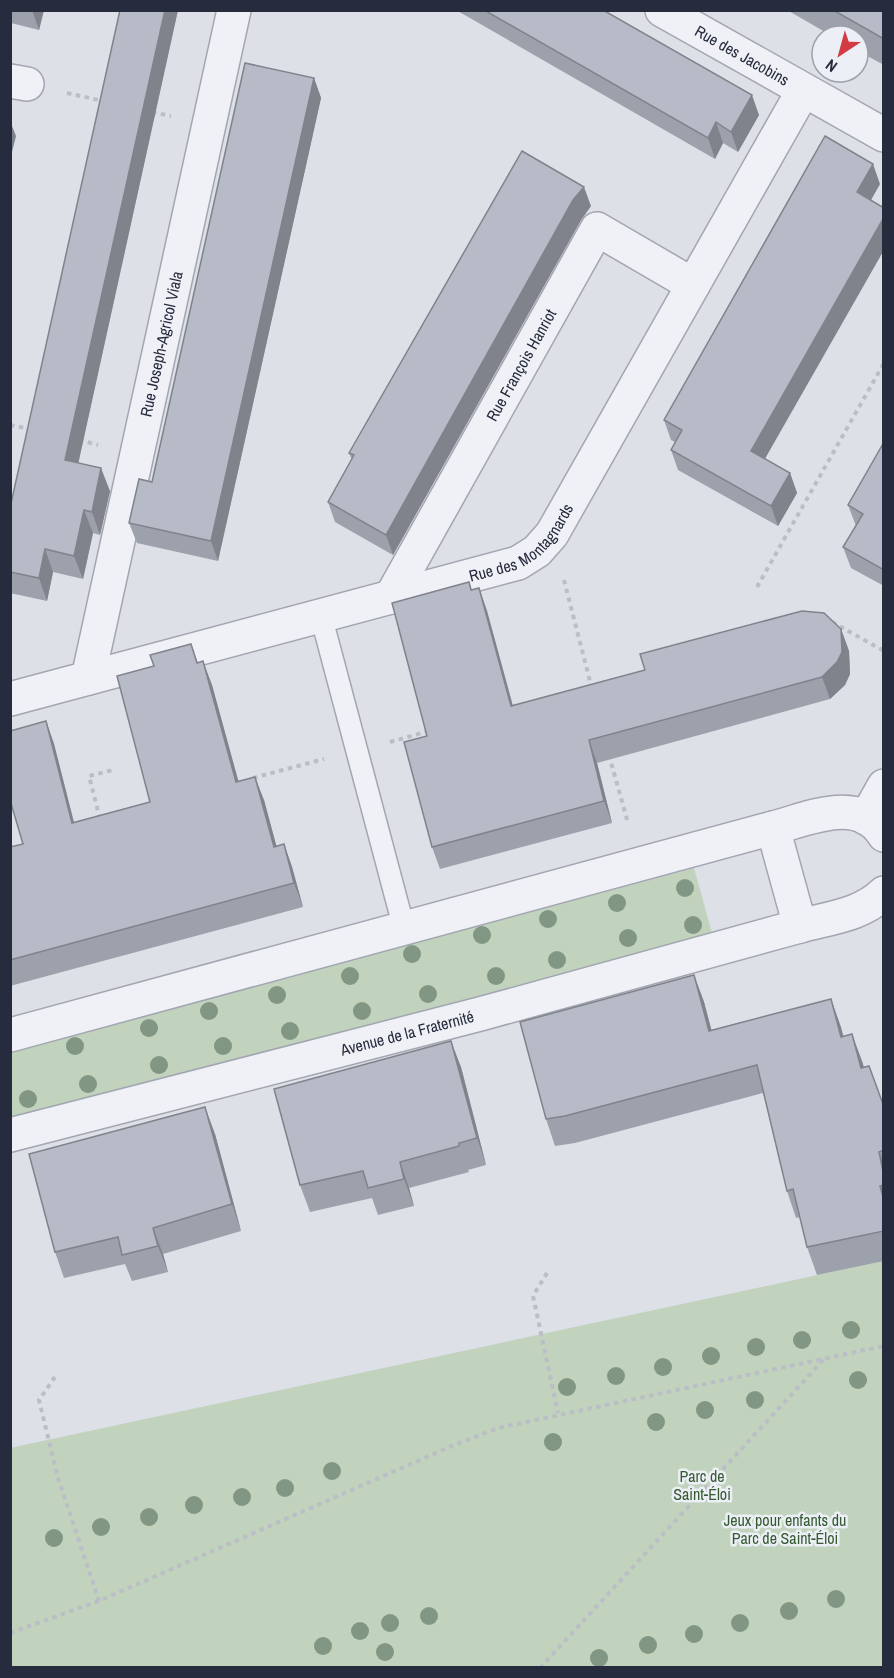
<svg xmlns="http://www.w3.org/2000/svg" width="894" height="1678" viewBox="0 0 894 1678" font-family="'Archivo Narrow',sans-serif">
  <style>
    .green { fill: #c1d2bd }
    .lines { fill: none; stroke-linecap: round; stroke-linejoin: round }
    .service-casing { stroke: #a2a6b1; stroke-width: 24 }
    .minor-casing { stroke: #a2a6b1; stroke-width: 36 }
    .path { stroke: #bbbec6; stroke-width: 4; stroke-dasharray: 4.5 4.5; stroke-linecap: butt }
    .service { stroke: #eff1f6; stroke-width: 21 }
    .minor { stroke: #eff1f6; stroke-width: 33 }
    .tree { fill: #819783 }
    .wall { fill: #9da1ab }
    .shaded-wall { fill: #80838b }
    .building { fill: #b7bbc7; stroke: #80838b; stroke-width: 1.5 }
    .labels { text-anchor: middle; stroke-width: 5; stroke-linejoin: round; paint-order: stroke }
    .street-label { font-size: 16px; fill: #262c3e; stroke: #eceff5 }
    .park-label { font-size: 16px; fill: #365b32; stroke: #eceff5 }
  </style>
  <rect width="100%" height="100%" fill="#dde0e7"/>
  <!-- green -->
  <g class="green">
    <path d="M694,868L712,933L11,1122V1052Z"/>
    <path d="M883,1261V1667H11L10,1448Z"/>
  </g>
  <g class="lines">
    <defs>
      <path id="service" d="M321,616L404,928"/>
      <g id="minor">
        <path id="s1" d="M662,10L884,135"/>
        <path d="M10,81L27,84"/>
        <path id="s2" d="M391,597L597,229L693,285"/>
        <path id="s3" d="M88,678L234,10"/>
        <path id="s4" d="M10,699L518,563L537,551L552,534L803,91"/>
        <path d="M866,818L884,786"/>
        <path d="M884,835C860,794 808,819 773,828L800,926C829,918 862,915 884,893"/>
        <path d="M10,1035L773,828"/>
        <path id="s5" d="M10,1135L480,1014L800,926"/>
      </g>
    </defs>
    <!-- service casing -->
    <use href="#service" class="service-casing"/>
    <!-- minor casing -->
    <use href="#minor" class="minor-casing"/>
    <!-- path -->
    <g class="path">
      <path d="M67,93L103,101"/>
      <path d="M152,112L171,116"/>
      <path d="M10,425L31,429"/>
      <path d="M79,440L98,445"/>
      <path d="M564,580L592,689"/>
      <path d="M757,587L884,363"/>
      <path d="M832,622L884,651"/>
      <path d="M390,742L429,731"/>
      <path d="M609,755L628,823"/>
      <path d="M253,778L324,759"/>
      <path d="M100,819L89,776L113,770"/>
      <path d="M547,1273L533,1296L558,1413"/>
      <path d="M55,1377L39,1400L58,1478L99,1601"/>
      <path d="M10,1633L99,1601L454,1445L498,1428L884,1346"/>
      <path d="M540,1668L826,1357"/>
    </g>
    <!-- service -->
    <use href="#service" class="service"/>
    <!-- minor -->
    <use href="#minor" class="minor"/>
  </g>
  <!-- trees -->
  <g class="tree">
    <circle cx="685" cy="888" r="9"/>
    <circle cx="617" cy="903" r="9"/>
    <circle cx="548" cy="919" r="9"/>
    <circle cx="693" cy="925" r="9"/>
    <circle cx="482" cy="935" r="9"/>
    <circle cx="628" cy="938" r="9"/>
    <circle cx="412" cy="954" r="9"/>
    <circle cx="557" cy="960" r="9"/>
    <circle cx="350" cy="976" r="9"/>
    <circle cx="496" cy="976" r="9"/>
    <circle cx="428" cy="994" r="9"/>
    <circle cx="277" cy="995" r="9"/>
    <circle cx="209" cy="1011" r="9"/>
    <circle cx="362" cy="1011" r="9"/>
    <circle cx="149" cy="1028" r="9"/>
    <circle cx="290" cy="1031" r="9"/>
    <circle cx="75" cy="1046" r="9"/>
    <circle cx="223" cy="1046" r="9"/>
    <circle cx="159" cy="1065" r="9"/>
    <circle cx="88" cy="1084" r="9"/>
    <circle cx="28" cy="1099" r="9"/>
    <circle cx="851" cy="1330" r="9"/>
    <circle cx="802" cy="1340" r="9"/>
    <circle cx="756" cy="1347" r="9"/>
    <circle cx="711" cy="1356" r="9"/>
    <circle cx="663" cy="1367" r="9"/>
    <circle cx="616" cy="1376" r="9"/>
    <circle cx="858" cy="1380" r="9"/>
    <circle cx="567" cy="1387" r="9"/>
    <circle cx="755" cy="1400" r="9"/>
    <circle cx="705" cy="1410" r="9"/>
    <circle cx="656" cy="1422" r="9"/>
    <circle cx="553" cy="1442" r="9"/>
    <circle cx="332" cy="1471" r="9"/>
    <circle cx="285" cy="1488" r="9"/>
    <circle cx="242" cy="1497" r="9"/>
    <circle cx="194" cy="1505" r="9"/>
    <circle cx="149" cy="1517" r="9"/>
    <circle cx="101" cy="1527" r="9"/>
    <circle cx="54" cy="1538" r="9"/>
    <circle cx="836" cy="1599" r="9"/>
    <circle cx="789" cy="1611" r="9"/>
    <circle cx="429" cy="1616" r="9"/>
    <circle cx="390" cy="1623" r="9"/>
    <circle cx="740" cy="1623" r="9"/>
    <circle cx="360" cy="1631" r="9"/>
    <circle cx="694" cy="1634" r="9"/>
    <circle cx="648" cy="1645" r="9"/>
    <circle cx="323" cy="1646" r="9"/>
    <circle cx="385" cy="1652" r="9"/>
    <circle cx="599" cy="1658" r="9"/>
  </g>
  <!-- wall -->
  <g class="wall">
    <path d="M10,10H44L39,30L11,23Z"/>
    <path d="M120,10H178L78,463L110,491L100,535L93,533L83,579L53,572L47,601L10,593V508Z"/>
    <path d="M456,10H603L759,115L738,152L723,143L715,159Z"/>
    <path d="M787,10H884V65L858,51V36H832Z"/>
    <path d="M314,78L321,98L218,561L137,543L129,523L152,482Z"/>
    <path d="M880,184L871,200L765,459L790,473L797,493L778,526L678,470L671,450L675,442L671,440L664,420Z"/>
    <path d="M591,206L581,220L393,555L335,522L328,502L352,460L349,453Z"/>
    <path d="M884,442V586L851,568L843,547L856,526L848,505Z"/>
    <path d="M469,582L472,590L479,588L487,611L513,706L841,629L849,651L850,674L845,685L830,699L597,763L612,823L440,869L432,847L427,736Z"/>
    <path d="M191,644L198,663L212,685L238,781L264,800L276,846L284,844L292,867L303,907L10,986V847L23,844L46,721L54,744L74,822L150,802L154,666Z"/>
    <path d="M694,975L704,1002L711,1030L831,999L843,1037L862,1061L864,1067L884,1105V1261L817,1275L807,1247L800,1217L796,1218L787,1191L763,1093L575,1143L555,1146L546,1119Z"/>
    <path d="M461,1067L486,1165L468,1170L469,1172L409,1188L414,1206L378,1215L372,1198L310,1212L300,1185Z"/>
    <path d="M215,1134L241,1231L163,1254L168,1272L132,1281L125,1264L64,1278L55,1252Z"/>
  </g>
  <!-- shaded-wall -->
  <g class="shaded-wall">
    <path d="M32,10H44L39,30Z"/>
    <path d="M165,10H178L74,483L65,460Z"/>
    <path d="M314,78L321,98L218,561L211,541Z"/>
    <path d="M752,95L759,115L738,152L731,132Z"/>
    <path d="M10,121L16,136L10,160Z"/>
    <path d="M716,122L723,143L715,159L708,138Z"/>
    <path d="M873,164L880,184L864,212L857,192Z"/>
    <path d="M584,187L591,206L581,220L393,555L386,535L573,200Z"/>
    <path d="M884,217V250L758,471L751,451Z"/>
    <path d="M101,468L110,491L100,535L92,512Z"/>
    <path d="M790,473L797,493L778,526L771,506Z"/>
    <path d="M84,510L93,533L83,579L74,556Z"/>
    <path d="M45,549L53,572L47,601L39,578Z"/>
    <path d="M479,588L487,611L519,729L511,706Z"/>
    <path d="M841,629L849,651L850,674L845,685L830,699L822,677Z"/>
    <path d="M203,661L212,685L245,805L236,782Z"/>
    <path d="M46,721L54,744L80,847L72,823Z"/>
    <path d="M589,740L597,763L612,823L604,801Z"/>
    <path d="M255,777L264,800L283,870L274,847Z"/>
    <path d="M284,844L292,867L303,907L294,883Z"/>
    <path d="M694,975L704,1002L719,1058L709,1031Z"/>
    <path d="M831,999L841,1027L851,1065L841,1037Z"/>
    <path d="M852,1034L862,1061L871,1095L861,1068Z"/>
    <path d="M451,1041L461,1067L486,1165L477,1138Z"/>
    <path d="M205,1107L215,1134L241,1231L232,1204Z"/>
    <path d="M879,1152L884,1165V1176Z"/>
    <path d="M400,1162L409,1188L414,1206L404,1179Z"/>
    <path d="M153,1228L163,1254L168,1272L158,1246Z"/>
  </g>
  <!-- building -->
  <g class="building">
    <path d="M120,10H165L65,460L101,468L92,512L84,510L74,556L45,549L39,578L10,572V508Z"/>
    <path d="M484,10H603L752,95L731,132L716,122L708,138Z"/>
    <path d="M833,10H884V39Z"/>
    <path d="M245,63L314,78L211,541L129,523L139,479L152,482Z"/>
    <path d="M825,136L873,164L857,192L884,208V217L751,451L790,473L771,506L671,450L682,430L664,420Z"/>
    <path d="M522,151L584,187L573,200L386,535L328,502L354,455L349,453Z"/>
    <path d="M884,442V570L843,547L863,514L848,505Z"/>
    <path d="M469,582L471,590L479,588L511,706L645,670L640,654L802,611L824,613L841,629L842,652L837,662L822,677L589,740L604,801L432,847L404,742L427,736L392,603Z"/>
    <path d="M191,644L197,663L203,661L236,782L255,777L274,847L284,844L294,883L10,960V847L23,844L10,800V731L46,721L72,823L150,802L117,676L154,666L150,655Z"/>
    <path d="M694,975L709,1031L831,999L841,1037L852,1034L861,1068L869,1066L884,1107V1150L879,1152L884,1176V1185L880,1186L884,1200V1231L807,1247L793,1189L787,1191L757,1065L565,1116L546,1119L520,1022Z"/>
    <path d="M451,1041L477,1138L459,1143V1146L400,1162L404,1179L368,1188L363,1171L300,1185L274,1089Z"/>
    <path d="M205,1107L232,1204L153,1228L158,1246L122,1255L118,1237L55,1252L29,1154Z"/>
  </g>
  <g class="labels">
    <!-- street labels -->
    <g class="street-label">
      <text dy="6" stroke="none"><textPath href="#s1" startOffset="92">Rue des Jacobins</textPath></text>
      <text dy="6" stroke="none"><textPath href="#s3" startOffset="342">Rue Joseph-Agricol Viala</textPath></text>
      <text dy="6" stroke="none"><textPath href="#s2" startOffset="266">Rue François Hanriot</textPath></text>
      <text dy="6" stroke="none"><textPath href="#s4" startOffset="540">Rue des Montagnards</textPath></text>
      <text dy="6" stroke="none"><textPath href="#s5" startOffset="410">Avenue de la Fraternité</textPath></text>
    </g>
    <!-- park labels -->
    <g class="park-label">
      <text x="702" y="1482">Parc de<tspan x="702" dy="18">Saint-Éloi</tspan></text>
      <text x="785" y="1526">Jeux pour enfants du<tspan x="785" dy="18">Parc de Saint-Éloi</tspan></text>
    </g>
  </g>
  <!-- border -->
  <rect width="894" height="1678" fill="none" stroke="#262c3e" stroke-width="24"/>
  <!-- north arrow -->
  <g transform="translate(840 54) rotate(216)"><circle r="28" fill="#eceff5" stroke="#9da1ac" stroke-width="1.5"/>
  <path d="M0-4.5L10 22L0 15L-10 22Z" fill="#d33b44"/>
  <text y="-9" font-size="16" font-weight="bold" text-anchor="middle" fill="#262c3e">N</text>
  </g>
</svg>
